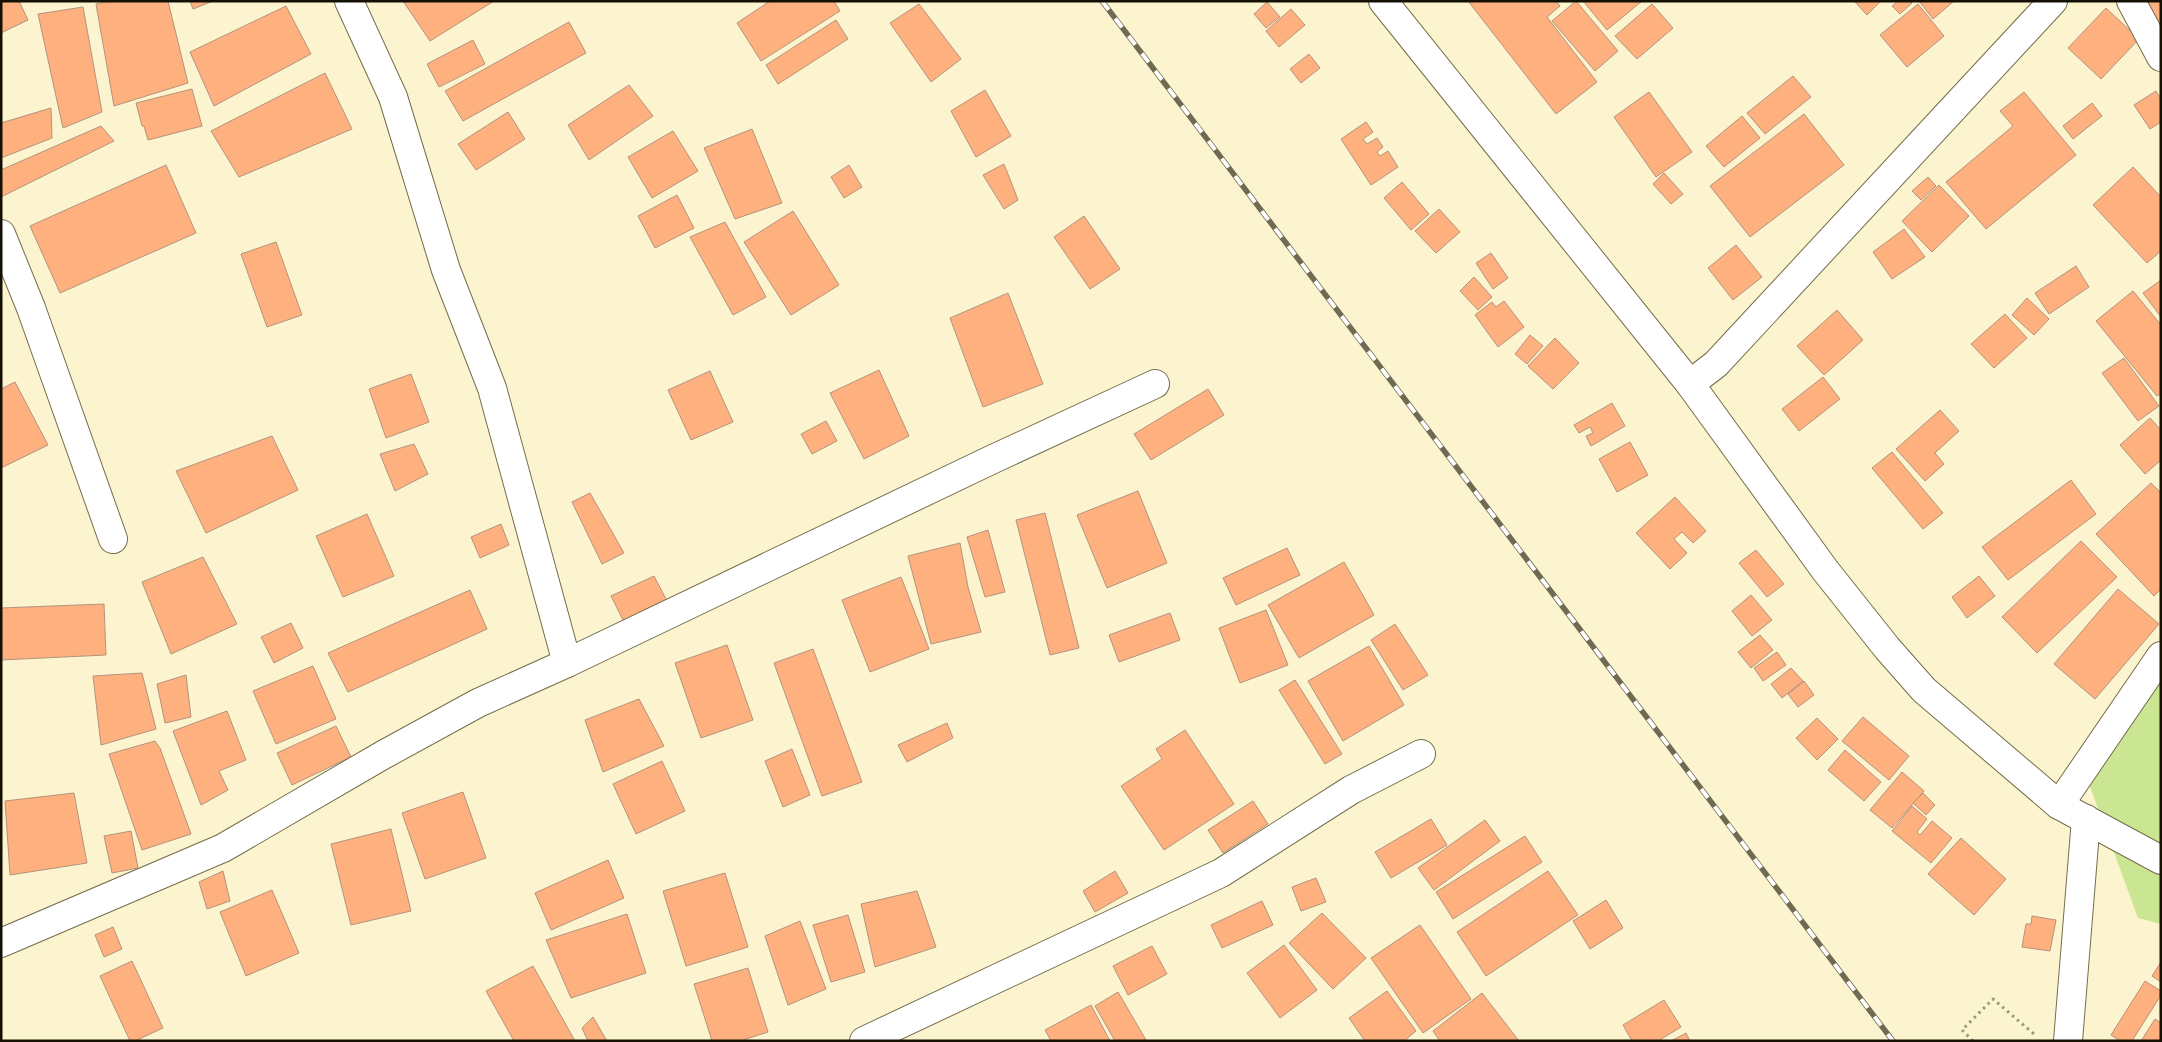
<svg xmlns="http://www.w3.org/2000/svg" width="2162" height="1042" viewBox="0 0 2162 1042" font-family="'PT Sans',sans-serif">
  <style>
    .green { fill: #cbe693 }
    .building { fill: #feb07e; stroke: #b4937e }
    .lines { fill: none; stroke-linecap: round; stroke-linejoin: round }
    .minor-casing { stroke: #746d4b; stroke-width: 30 }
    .path { stroke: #9c967a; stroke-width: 3; stroke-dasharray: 2.5 4; stroke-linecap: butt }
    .minor { stroke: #fff; stroke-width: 28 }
    .rail-casing { stroke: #6f6a53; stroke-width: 5.5 }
    .rail { stroke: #fff; stroke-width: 4; stroke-dasharray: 11; stroke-linecap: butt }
  </style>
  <rect width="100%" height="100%" fill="#fcf4ce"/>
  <!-- green -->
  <path class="green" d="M2161,656V924L2138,918L2078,754Z"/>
  <!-- building -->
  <g class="building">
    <path d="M1,1H19L28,20L1,33Z"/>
    <path d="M110,1H168L188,83L114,106L96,4Z"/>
    <path d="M190,1H213L193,9Z"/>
    <path d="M403,1H494L430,41Z"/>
    <path d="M770,1H834L840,11L761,61L737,23Z"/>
    <path d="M1468,1H1556L1560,6L1547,17L1597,82L1556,114Z"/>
    <path d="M1576,1L1618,51L1595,71L1552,21Z"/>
    <path d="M1583,1H1642L1607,30Z"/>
    <path d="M1879,1L1880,2L1867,15L1855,2Z"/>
    <path d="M1898,1H1910L1912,3L1900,14L1892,6Z"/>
    <path d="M1919,1H1954L1933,19Z"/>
    <path d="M2136,1H2161V18L2158,21Z"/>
    <path d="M1267,2L1280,17L1266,28L1254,14Z"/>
    <path d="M919,4L961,59L931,82L890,23Z"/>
    <path d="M1652,4L1673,28L1637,59L1615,36Z"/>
    <path d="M1918,4L1944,36L1907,67L1880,35Z"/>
    <path d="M286,6L311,54L214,106L190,52Z"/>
    <path d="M83,7L102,112L63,128L38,14Z"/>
    <path d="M2106,8L2139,39L2101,79L2068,48Z"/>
    <path d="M1291,9L1305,25L1279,47L1266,31Z"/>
    <path d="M836,20L848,39L778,84L766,65Z"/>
    <path d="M569,22L586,53L463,121L445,91Z"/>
    <path d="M473,40L485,64L439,87L427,64Z"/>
    <path d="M1309,54L1320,68L1301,83L1290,69Z"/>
    <path d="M325,73L352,129L239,177L211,131Z"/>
    <path d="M1793,76L1811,97L1765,134L1747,113Z"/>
    <path d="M629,85L653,116L589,160L568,125Z"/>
    <path d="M192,89L202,126L148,140L144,126H142L136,103Z"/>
    <path d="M985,90L1011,136L976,157L951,111Z"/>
    <path d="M2156,91L2161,99V122L2150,129L2134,105Z"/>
    <path d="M1649,92L1692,152L1656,177L1614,117Z"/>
    <path d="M2024,92L2076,155L1986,229L1946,182L2013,126L2000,111Z"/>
    <path d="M2092,103L2102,116L2073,139L2063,126Z"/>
    <path d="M51,108L52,138L1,158V123Z"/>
    <path d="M508,112L525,139L476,170L458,144Z"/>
    <path d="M1804,114L1844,165L1750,237L1710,186Z"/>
    <path d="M1742,116L1760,138L1724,167L1706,146Z"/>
    <path d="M1366,122L1373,132L1363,139L1367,144L1377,138L1383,147L1377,152L1380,156L1388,151L1398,167L1371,185L1341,139Z"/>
    <path d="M101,126L114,141L1,197V170Z"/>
    <path d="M752,129L782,203L735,219L704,148Z"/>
    <path d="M673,131L698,171L652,198L628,157Z"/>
    <path d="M1004,164L1018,200L1004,209L983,175Z"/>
    <path d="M166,165L196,233L60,293L30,226Z"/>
    <path d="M849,165L862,187L844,198L831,177Z"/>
    <path d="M2133,167L2161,197V251L2147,263L2093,205Z"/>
    <path d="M1664,173L1683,194L1671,204L1653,184Z"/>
    <path d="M1928,177L1936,186L1921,200L1912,191Z"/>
    <path d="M1402,182L1429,214L1411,230L1384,198Z"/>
    <path d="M1939,185L1969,216L1932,252L1902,221Z"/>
    <path d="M677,195L694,228L655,248L638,216Z"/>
    <path d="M1439,209L1460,232L1436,253L1415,231Z"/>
    <path d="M793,211L839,285L791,315L744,242Z"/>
    <path d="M1084,216L1120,269L1090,289L1054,237Z"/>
    <path d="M725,222L766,297L733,315L690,237Z"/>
    <path d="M1904,229L1925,257L1892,279L1873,252Z"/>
    <path d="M276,242L302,315L267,327L241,254Z"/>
    <path d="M1736,245L1762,277L1733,300L1708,268Z"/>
    <path d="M1491,253L1508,278L1493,289L1476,263Z"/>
    <path d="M2076,266L2089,287L2049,314L2035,293Z"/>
    <path d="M1474,277L1492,297L1478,310L1460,291Z"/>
    <path d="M2161,280V317L2143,293Z"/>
    <path d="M2133,291L2161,325V393L2157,396L2096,321Z"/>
    <path d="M1008,293L1043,384L983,407L950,318Z"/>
    <path d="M2027,298L2049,319L2034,335L2012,315Z"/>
    <path d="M1504,301L1524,327L1498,347L1475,315L1492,302L1496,307Z"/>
    <path d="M1837,310L1863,340L1824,375L1797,346Z"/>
    <path d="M2005,314L2027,338L1994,368L1971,344Z"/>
    <path d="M1530,335L1543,346L1527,364L1515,354Z"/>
    <path d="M1555,338L1579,363L1553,389L1528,366Z"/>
    <path d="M2124,358L2159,406L2138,421L2102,373Z"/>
    <path d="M879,370L909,436L864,459L830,393Z"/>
    <path d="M710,371L733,422L691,440L668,390Z"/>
    <path d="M411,374L429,422L386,438L369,389Z"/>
    <path d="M1823,377L1840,399L1799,431L1782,409Z"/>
    <path d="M15,382L48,445L1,468V389Z"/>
    <path d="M1208,389L1224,415L1151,460L1134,434Z"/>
    <path d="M1612,403L1625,426L1591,446L1586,436L1593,433L1590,427L1579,433L1574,425Z"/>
    <path d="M1940,410L1959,431L1935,453L1944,464L1925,481L1896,449Z"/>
    <path d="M2150,418L2161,430V460L2145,474L2120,445Z"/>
    <path d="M826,421L837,441L812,454L801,434Z"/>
    <path d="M272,436L298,490L206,533L176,471Z"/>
    <path d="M1630,442L1648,475L1617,492L1599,459Z"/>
    <path d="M414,444L428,474L395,491L380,454Z"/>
    <path d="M1892,452L1943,513L1923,529L1872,468Z"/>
    <path d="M2071,480L2096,514L2008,580L1982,547Z"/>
    <path d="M2151,483L2161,493V589L2154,596L2096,534Z"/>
    <path d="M1138,491L1167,563L1107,588L1077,515Z"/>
    <path d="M590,493L624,553L602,564L572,502Z"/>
    <path d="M1675,497L1706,531L1693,543L1682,532L1674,539L1687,553L1670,569L1636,533Z"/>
    <path d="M1045,513L1079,648L1050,655L1016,520Z"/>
    <path d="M367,514L394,576L343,597L316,536Z"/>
    <path d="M501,524L509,545L480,558L471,537Z"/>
    <path d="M988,530L1005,592L985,597L967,537Z"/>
    <path d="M2081,541L2117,577L2037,653L2002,617Z"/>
    <path d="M960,543L968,587L981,632L931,644L908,556Z"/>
    <path d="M1287,548L1300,575L1236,605L1223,578Z"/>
    <path d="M1756,550L1784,584L1767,597L1739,563Z"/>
    <path d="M203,557L237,624L171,654L142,582Z"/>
    <path d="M1344,562L1374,615L1299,658L1268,605Z"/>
    <path d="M654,576L667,601L624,622L611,596Z"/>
    <path d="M1979,576L1995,596L1967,618L1952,597Z"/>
    <path d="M901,577L929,649L870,672L842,600Z"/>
    <path d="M2118,589L2159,624L2095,699L2054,664Z"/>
    <path d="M470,590L487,629L348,692L328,653Z"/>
    <path d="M1751,595L1772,620L1752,636L1732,611Z"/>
    <path d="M104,604L106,655L1,660V608Z"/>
    <path d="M1266,610L1288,665L1240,683L1219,628Z"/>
    <path d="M1170,613L1180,640L1119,662L1109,635Z"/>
    <path d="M291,623L303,648L274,663L261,637Z"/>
    <path d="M1395,624L1428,675L1403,690L1371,640Z"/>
    <path d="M1760,635L1773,650L1751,668L1738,652Z"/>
    <path d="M727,645L753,720L701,738L675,663Z"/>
    <path d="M1369,646L1404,705L1343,741L1308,681Z"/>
    <path d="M813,649L862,782L822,796L774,663Z"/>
    <path d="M1777,652L1786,665L1763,681L1754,668Z"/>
    <path d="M313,666L336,719L276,744L253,691Z"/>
    <path d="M1791,668L1803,681L1782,698L1771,684Z"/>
    <path d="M142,673L156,729L101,745L93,676Z"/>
    <path d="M186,675L191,717L165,723L157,684Z"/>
    <path d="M1295,680L1342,754L1325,764L1279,690Z"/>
    <path d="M1804,681L1814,695L1798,707L1788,694Z"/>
    <path d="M639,699L664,746L603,772L585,720Z"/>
    <path d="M227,711L246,760L219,771L228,790L201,805L173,731Z"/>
    <path d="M1863,717L1909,756L1889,780L1842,741Z"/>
    <path d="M1817,718L1838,739L1817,760L1796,738Z"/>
    <path d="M947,723L953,738L907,762L898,745Z"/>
    <path d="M336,726L351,757L292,785L277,753Z"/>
    <path d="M1185,730L1234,804L1164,850L1121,786L1162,759L1156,749Z"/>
    <path d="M155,741L160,748L191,834L142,850L109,754Z"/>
    <path d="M792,749L810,795L783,807L765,761Z"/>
    <path d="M1845,750L1881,782L1864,801L1828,770Z"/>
    <path d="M662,761L685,811L636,834L613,784Z"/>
    <path d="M1902,772L1924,791L1892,828L1870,810Z"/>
    <path d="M463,792L486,858L425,879L402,813Z"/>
    <path d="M74,793L87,863L10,875L5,801Z"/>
    <path d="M1923,793L1935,805L1926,815L1913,803Z"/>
    <path d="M1253,801L1268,824L1223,853L1208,830Z"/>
    <path d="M1912,806L1927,819L1917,832L1920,835L1932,821L1952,838L1931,863L1892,831Z"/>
    <path d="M1431,819L1447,845L1391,878L1375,852Z"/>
    <path d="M1485,820L1500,841L1434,890L1418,868Z"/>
    <path d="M391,829L411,911L351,925L331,844Z"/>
    <path d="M131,831L138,868L112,873L104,836Z"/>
    <path d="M1525,836L1542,862L1453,919L1436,892Z"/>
    <path d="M1961,838L2006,879L1974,915L1928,874Z"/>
    <path d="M608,860L624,898L551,930L535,893Z"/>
    <path d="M223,871L230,901L207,909L199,882Z"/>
    <path d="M1115,871L1128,893L1095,912L1083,891Z"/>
    <path d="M1548,871L1578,915L1486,976L1457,932Z"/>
    <path d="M725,873L748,947L686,966L663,891Z"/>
    <path d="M1316,878L1326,902L1301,911L1292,887Z"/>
    <path d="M272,890L299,953L246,976L220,912Z"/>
    <path d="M917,891L936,947L875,967L861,904Z"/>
    <path d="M1606,900L1623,928L1590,949L1573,921Z"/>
    <path d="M1262,901L1273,925L1222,948L1211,925Z"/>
    <path d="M1322,913L1366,958L1333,989L1289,943Z"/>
    <path d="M627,914L646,973L571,998L546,940Z"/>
    <path d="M848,915L865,972L831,982L813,925Z"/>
    <path d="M2032,916L2056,920L2050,951L2022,947L2026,924H2031Z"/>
    <path d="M800,921L826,989L788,1005L765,936Z"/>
    <path d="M1420,925L1471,999L1423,1033L1371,958Z"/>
    <path d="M113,927L122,949L104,957L95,935Z"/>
    <path d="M1284,945L1317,990L1280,1018L1247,973Z"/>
    <path d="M1152,946L1167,974L1128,995L1113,966Z"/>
    <path d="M132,961L163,1028L135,1041H130L100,976Z"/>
    <path d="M2161,962V982L2152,976Z"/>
    <path d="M533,966L575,1041H514L486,991Z"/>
    <path d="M748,968L768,1032L740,1041H712L694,984Z"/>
    <path d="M2145,981L2161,991V995L2132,1041H2120L2111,1035Z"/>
    <path d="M1387,991L1416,1031L1404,1041H1365L1349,1018Z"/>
    <path d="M1118,992L1146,1040L1145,1041H1115L1095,1006Z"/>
    <path d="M1482,993L1519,1041H1440L1433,1031Z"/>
    <path d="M1664,1000L1681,1027L1658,1041H1632L1623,1025Z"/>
    <path d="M1091,1005L1110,1041H1051L1045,1030Z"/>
    <path d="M593,1017L607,1041H588L582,1028Z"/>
    <path d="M2155,1019L2161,1023V1041H2141Z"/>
    <path d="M1686,1033L1690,1041H1671Z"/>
  </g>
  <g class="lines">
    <defs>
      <g id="minor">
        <path d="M349,1L393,97L446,270L492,388L567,663"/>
        <path d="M1383,1L1690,384L1825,570L1887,648L1924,690L2059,805L2161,860"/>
        <path d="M2131,1L2161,57"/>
        <path d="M1,234L31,308L113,539"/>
        <path d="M1690,384L1716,364L2053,1"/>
        <path d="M2059,805L2161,656"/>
        <path d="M1,943L223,848L383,755L478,703L567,663L991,460L1155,384"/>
        <path d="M864,1041L1221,873L1351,790L1421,754"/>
        <path d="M2068,1041L2086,819"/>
      </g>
    </defs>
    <!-- minor casing -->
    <use href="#minor" class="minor-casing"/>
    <!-- path -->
    <path class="path" d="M1973,1041L1962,1030L1993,999L2034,1034"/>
    <!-- minor -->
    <use href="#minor" class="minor"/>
    <defs>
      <path id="rail" d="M1102,1L1893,1041"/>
    </defs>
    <!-- rail casing -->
    <use href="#rail" class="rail-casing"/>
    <!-- rail -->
    <use href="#rail" class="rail"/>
  </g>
  <!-- border -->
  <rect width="2162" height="1042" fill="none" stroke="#141104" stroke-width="5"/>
</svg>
